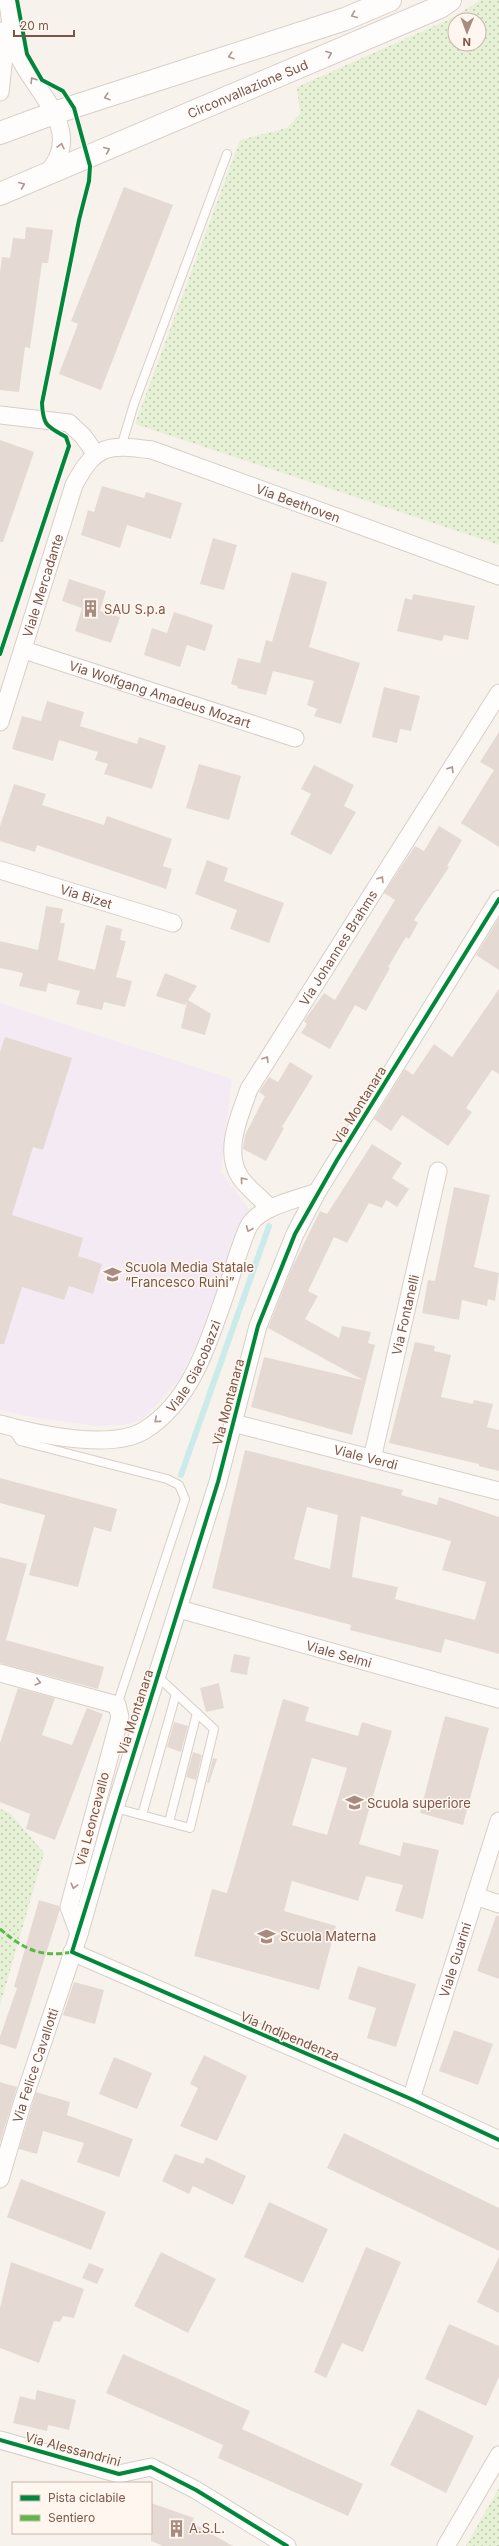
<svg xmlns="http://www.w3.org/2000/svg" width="499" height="2546" viewBox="0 0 499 2546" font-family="Inter,sans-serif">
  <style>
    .education { fill: #f4eaf4 }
    .green { fill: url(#green-dots); fill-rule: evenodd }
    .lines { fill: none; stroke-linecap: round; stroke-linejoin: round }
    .stream { stroke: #cbebeb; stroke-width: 6 }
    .building { fill: #e5dad3; fill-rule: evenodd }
    .lane-casing { stroke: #d8cec8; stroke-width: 10 }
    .street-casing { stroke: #d8cec8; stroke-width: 19 }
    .secondary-casing { stroke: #d8cec8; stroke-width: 24 }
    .lane { stroke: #fefdfc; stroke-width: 8 }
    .street { stroke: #fefdfc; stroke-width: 17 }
    .secondary { stroke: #fefdfc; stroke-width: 22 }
    .quiet { stroke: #58b947; stroke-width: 3; stroke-dasharray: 6 3; stroke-linecap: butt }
    .cycleway-casing { stroke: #fff7ef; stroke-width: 6 }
    .cycleway { stroke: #00873e; stroke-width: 4 }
    .oneway { stroke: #af9890 }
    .labels { text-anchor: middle; stroke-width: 3; stroke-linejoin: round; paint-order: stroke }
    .street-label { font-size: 13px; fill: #7b5548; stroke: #fff7ef }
    .poi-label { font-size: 13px; fill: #7b5548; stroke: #fff7ef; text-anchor: start }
  </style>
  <defs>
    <pattern id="green-dots" width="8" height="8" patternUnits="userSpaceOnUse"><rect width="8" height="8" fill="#e6f0d5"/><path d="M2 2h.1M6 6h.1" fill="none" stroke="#bfc5af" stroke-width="1.8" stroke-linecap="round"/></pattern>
  </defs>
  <rect width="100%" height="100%" fill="#f8f2ec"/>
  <!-- education -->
  <path class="education" d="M0,1003L232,1079L221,1172L249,1209L199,1339L180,1379L142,1420L124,1425L96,1426L32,1417L0,1410Z"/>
  <!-- green -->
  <g class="green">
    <path d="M481,0H499V545L135,424L240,140L287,128L300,114L297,87L450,19ZM455,20H479V44H455Z"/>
    <path d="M0,1809L10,1813L44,1853L0,2005Z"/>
    <path d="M499,2488V2546H466Z"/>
  </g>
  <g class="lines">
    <!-- stream -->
    <path class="stream" d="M181,1475L269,1226"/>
  </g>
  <!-- building -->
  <g class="building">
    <path d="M124,187L173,205L101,390L59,374L78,324L71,321Z"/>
    <path d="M26,227L53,230L48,263H42L30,348L25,347L19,392L0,390V273L2,257L10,258L13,238L25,239Z"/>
    <path d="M0,440L34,452L3,542H0Z"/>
    <path d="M102,486L144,498L146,492L182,503L171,539L127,525L120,548L81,535L88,510L94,512Z"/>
    <path d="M213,538L237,545L224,590L200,584Z"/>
    <path d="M292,572L327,582L309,647L360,663L341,724L314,716L317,709L307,705L314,681L273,671L266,695L237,688L238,686L231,684L238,658L260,663L266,640L272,642Z"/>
    <path d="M69,579L106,591L100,611L120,617L111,643L75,631L82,608L62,601Z"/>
    <path d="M413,594L475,606L468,640L444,635L442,641L397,631L405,598L412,600Z"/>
    <path d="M174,612L213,625L205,651L187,645L180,667L144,655L152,628L167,633Z"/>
    <path d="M384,687L420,696L411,731L400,729L397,743L372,737Z"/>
    <path d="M47,701L84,712L80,726L137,744L139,737L166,746L152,789L104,774L108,764L95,760L98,752L59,740L53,761L12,749L22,716L41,721Z"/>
    <path d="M499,732V847L461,823L494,770L480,762Z"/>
    <path d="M199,764L241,776L229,820L186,808Z"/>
    <path d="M314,765L354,785L344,806L356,812L331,855L290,834L311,794L301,789Z"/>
    <path d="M14,784L46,794L42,805L104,825L107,816L172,839L163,866L172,869L166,889L37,845L35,852L0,841V826Z"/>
    <path d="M439,826L462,840L447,866L449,867L414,920L418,923L409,939L406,937L388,967L390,968L366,1011L355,1005L330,1049L301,1033L307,1024L304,1021L324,993L335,1000L395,900L384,893L415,846L424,851Z"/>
    <path d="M207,860L228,868L224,881L284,903L269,943L230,929L237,910L195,894Z"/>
    <path d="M46,906L63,909L60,923H65L58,960L95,970L106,925L122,929L120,940L126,941L116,977L132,981L125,1007L104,1002L102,1010L76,1004L80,991L48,983L46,992L19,986L23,973L0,968V941L38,950Z"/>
    <path d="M499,918V970L476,955Z"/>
    <path d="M165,973L197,986L188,1000L211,1014L205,1035L181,1028L187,1002L185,1005L156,996Z"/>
    <path d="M499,989V1074L492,1070L466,1108L472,1112L448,1146L402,1115L391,1131L374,1119L405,1069L413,1075L434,1044L452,1057Z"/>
    <path d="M5,1037L72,1058L43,1150L33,1147L12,1215L83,1238L78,1256L102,1264L93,1294L69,1286L64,1300L22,1287L4,1344H0V1052Z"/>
    <path d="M290,1062L313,1076L282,1127L284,1128L266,1161L243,1149L245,1135L265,1096L259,1092L269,1077L278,1082Z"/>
    <path d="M372,1144L402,1163L392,1178L409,1189L397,1207L386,1200L382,1208L369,1203L347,1243L334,1237L308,1291L318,1296L305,1319L339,1338L342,1326L371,1332L368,1343L375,1345L352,1435L251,1407L264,1357L363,1380L268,1328L291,1270L320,1211L327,1214Z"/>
    <path d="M454,1187L490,1195L474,1267L499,1273L495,1301L488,1299L487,1306L462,1300L459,1320L422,1313L428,1280L435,1281Z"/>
    <path d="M415,1342L435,1346L434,1351L451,1355L441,1397L473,1404L474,1400L493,1404L487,1427L499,1430V1471L479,1466V1464L389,1443Z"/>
    <path d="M245,1450L403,1490L401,1495L437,1505L439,1497L499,1517V1654L445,1639L441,1653L350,1630L351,1625L212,1588ZM307,1507L338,1515L330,1569L294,1559ZM361,1516L451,1541L442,1570L486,1582L475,1620L395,1599L398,1587L352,1577Z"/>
    <path d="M0,1478L117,1509L111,1532L94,1527L78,1587L29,1575L45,1515L0,1503Z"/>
    <path d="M0,1557L27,1564L6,1640L104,1667L98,1689L0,1663Z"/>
    <path d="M234,1654L250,1657L247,1675L230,1672Z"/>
    <path d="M219,1683L224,1708L206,1712L200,1688Z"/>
    <path d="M18,1688L55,1698L42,1735L72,1745L87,1708L103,1714L55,1840L26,1829L30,1814L0,1802V1743Z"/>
    <path d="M283,1699L309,1707L305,1721L358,1736L362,1722L392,1731L359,1844L400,1856L403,1842L439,1850L423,1919L395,1911L403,1885L366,1876L358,1901L292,1881L284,1911L336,1926L319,1990L194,1956L212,1889L227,1893ZM312,1758L347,1768L327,1835L292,1825Z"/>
    <path d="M445,1716L489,1728L463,1825L420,1813Z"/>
    <path d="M174,1722L188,1726L181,1752L167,1747Z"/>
    <path d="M193,1752L202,1755L196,1780L186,1777Z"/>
    <path d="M213,1758L217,1759L209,1783H207Z"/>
    <path d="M39,1900L59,1906L60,1909L16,2049L0,2044V2037L17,1988L14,1987Z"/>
    <path d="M496,1916H499V1979L477,1971Z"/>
    <path d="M358,1966L416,1984L396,2047L367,2038L376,2008L348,1999Z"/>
    <path d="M74,1982L104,1990L95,2024L63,2015Z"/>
    <path d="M454,2030L493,2044L478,2085L439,2071Z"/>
    <path d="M204,2055L247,2076L217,2141L180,2126L198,2088L190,2084Z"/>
    <path d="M114,2057L152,2073L137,2109L99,2094Z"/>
    <path d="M0,2082L17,2087L0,2143Z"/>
    <path d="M36,2092L70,2102L67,2115L133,2139L119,2177L77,2162L84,2143L43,2131L37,2154L19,2149Z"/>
    <path d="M344,2133L499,2208V2251L327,2168Z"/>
    <path d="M175,2154L203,2164L206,2157L246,2176L233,2205L193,2186L189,2194L162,2181Z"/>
    <path d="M21,2179L106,2212L91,2250L7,2217Z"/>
    <path d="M269,2202L328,2229L303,2283L244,2257Z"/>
    <path d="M366,2247L401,2262L363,2352L342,2343L326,2378L314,2372Z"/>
    <path d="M161,2252L216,2279L188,2333L134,2306Z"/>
    <path d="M499,2257V2313L477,2302Z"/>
    <path d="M11,2262L84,2289L74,2318L63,2316L60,2322L54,2321L39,2363L0,2348V2308Z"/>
    <path d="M89,2263L104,2269L97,2284L82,2278Z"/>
    <path d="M449,2324L499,2346V2377L486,2406L425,2379Z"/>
    <path d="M123,2354L250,2411L242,2429L363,2484L348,2516L218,2458L223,2445L106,2393Z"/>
    <path d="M37,2390L76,2400L69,2430L48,2425L47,2431L13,2423L20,2396L35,2400Z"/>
    <path d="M418,2409L474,2436L446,2493L390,2465Z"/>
    <path d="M151,2503L194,2518L192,2523L233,2546H163L151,2541Z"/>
  </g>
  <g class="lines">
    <defs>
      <g id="lane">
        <path d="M121,447L134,404L227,154"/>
        <path d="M12,1429L20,1441L167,1479L179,1485L185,1499L117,1705"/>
        <path d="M115,1808L190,1828L214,1729L157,1676"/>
        <path d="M142,1815L176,1694"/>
        <path d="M169,1822L197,1713"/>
      </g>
      <g id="street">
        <path d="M4,0L8,4C11,19 11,41 18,55C36,94 88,133 45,175"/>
        <path d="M0,31L4,57L0,92"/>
        <path d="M0,415L69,423L83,436L95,453"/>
        <path id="s1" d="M24,650L295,738"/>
        <path id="s2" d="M0,722L74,485C96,444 108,444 152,450L499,576"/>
        <path id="s3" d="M0,870L173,923"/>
        <path id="s4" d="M270,1208C261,1198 247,1188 240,1177C223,1151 240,1115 249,1089L499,693"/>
        <path id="s5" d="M233,1423L499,1491"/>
        <path id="s6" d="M0,1424C35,1434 112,1451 145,1430C191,1401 208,1344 225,1295C231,1278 242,1237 250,1224C262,1206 298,1199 317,1192"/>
        <path id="s7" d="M372,1459L438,1171"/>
        <path id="s8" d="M179,1609L499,1699"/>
        <path d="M0,1673L117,1705L120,1717L69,1907L79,1934"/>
        <path d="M475,1896L499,1904"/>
        <path d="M72,1952L411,2099L499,2140"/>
        <path id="s9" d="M411,2099L499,1821"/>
        <path id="s10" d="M0,2179L22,2104L79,1934L115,1808L218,1482L258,1326L295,1234L317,1192L499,899"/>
        <path d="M0,2440L119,2474L151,2467L196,2490L287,2546"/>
        <path d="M446,2546L499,2455"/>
      </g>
      <g id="secondary">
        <path d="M0,133L54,113L345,19L390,0"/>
        <path id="s11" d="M0,194L440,7L450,0"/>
      </g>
    </defs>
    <!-- lane casing -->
    <use href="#lane" class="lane-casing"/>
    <!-- street casing -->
    <use href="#street" class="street-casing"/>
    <!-- secondary casing -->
    <use href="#secondary" class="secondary-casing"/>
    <!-- lane -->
    <use href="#lane" class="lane"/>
    <!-- street -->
    <use href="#street" class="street"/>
    <!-- secondary -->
    <use href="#secondary" class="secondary"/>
    <!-- quiet -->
    <path class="quiet" d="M0,1929C24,1949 40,1958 72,1952"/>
    <defs>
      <g id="cycleway">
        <path d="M0,654L69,446L66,437C47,426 43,426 42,403L79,220L89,181L90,166L74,108L63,91L42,80L27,54L17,0"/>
        <path d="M499,899L337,1160L295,1234L258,1326L218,1482L72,1952L411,2099L499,2140"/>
        <path d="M0,2440L119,2474L151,2467L196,2490L287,2546"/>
      </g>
    </defs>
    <!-- cycleway casing -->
    <use href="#cycleway" class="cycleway-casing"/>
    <!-- cycleway -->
    <use href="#cycleway" class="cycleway"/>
  </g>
  <!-- one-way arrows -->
  <defs><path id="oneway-chevron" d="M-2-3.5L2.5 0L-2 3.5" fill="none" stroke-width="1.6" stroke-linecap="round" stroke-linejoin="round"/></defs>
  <g class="oneway">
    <use href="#oneway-chevron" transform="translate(354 15) rotate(157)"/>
    <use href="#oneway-chevron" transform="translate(329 54) rotate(-23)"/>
    <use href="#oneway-chevron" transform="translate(231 56) rotate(162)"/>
    <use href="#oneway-chevron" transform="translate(33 80) rotate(-122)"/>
    <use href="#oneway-chevron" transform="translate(107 97) rotate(162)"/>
    <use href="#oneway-chevron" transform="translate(61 146) rotate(-77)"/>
    <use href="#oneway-chevron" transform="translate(107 150) rotate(-23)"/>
    <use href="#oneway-chevron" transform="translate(22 185) rotate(-23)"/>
    <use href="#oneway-chevron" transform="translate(451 769) rotate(-58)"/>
    <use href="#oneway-chevron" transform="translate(381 879) rotate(-58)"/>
    <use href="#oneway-chevron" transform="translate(266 1059) rotate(-58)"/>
    <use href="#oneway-chevron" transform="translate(243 1180) rotate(-131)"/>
    <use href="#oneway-chevron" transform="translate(249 1229) rotate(112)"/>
    <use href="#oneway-chevron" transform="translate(157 1420) rotate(140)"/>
    <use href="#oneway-chevron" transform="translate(38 1682) rotate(14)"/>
    <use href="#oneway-chevron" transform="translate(74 1886) rotate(105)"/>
  </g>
  <!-- icons -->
  <defs>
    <symbol id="building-bare" viewBox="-9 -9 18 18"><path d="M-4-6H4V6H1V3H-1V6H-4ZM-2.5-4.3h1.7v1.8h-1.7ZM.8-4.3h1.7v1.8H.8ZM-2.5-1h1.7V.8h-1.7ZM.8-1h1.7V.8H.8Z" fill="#a78c81" stroke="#fff7ef" stroke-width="2.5" paint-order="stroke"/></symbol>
    <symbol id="school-bare" viewBox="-9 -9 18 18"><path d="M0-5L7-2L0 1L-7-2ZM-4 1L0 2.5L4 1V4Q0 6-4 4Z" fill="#a78c81" stroke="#fff7ef" stroke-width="2.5" paint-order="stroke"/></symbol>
  </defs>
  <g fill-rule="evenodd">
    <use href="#building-bare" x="78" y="596" width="25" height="25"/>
    <use href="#school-bare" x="100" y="1262" width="25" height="25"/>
    <use href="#school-bare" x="342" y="1790" width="25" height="25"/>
    <use href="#school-bare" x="254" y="1924" width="25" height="25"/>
    <use href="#building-bare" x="164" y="2516" width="25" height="25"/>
  </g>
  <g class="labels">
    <!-- street labels -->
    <g class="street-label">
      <text dy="5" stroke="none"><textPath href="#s11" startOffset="269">Circonvallazione Sud</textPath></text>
      <text dy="5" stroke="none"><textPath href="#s2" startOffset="499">Via Beethoven</textPath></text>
      <text dy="5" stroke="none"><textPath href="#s2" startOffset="143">Viale Mercadante</textPath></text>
      <text dy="5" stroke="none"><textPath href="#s1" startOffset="143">Via Wolfgang Amadeus Mozart</textPath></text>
      <text dy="5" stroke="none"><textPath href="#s3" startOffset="90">Via Bizet</textPath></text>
      <text dy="5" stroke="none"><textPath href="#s4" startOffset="302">Via Johannes Brahms</textPath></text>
      <text transform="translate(359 1105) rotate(-58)" y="5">Via Montanara</text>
      <text dy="5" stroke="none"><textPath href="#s7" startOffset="148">Via Fontanelli</textPath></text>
      <text dy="5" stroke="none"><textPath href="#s6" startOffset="230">Viale Giacobazzi</textPath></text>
      <text transform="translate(228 1402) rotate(-75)" y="5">Via Montanara</text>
      <text dy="5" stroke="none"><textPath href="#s5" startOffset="137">Viale Verdi</textPath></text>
      <text dy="5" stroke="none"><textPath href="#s8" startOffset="166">Viale Selmi</textPath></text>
      <text transform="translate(135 1712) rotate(-72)" y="5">Via Montanara</text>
      <text transform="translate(92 1819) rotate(-75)" y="5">Via Leoncavallo</text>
      <text dy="5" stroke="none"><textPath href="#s9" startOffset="146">Viale Guarini</textPath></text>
      <text transform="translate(290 2036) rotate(23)" y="5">Via Indipendenza</text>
      <text dy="5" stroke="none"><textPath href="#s10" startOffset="119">Via Felice Cavallotti</textPath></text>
      <text transform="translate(73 2449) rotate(15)" y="5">Via Alessandrini</text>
    </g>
    <!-- poi labels -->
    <g class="poi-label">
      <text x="104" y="614">SAU S.p.a</text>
      <text x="125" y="1272">Scuola Media Statale<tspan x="125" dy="15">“Francesco Ruini”</tspan></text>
      <text x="367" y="1808">Scuola superiore</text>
      <text x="280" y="1941">Scuola Materna</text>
      <text x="189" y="2533">A.S.L.</text>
    </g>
  </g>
  <!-- legend -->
  <rect x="12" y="2482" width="140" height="52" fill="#fff7ef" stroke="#cab6ac"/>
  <rect x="20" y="2495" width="20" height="6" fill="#00873e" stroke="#cab6ac"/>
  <text x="48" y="2502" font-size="12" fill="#7b5548">Pista ciclabile</text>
  <rect x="20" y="2515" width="20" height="6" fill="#58b947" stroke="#cab6ac"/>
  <text x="48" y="2522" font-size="12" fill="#7b5548">Sentiero</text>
  <!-- north arrow -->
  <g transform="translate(467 32) rotate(181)"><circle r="19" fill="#fff7ef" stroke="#cab6ac"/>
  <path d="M0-3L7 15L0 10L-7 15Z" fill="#a78c81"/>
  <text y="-6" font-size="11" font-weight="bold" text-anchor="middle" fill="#7b5548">N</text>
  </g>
  <!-- scale -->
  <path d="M14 30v6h60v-6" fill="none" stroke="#7b5548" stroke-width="2"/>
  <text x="20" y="30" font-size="12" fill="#7b5548" stroke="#fff7ef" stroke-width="3" paint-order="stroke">20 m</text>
</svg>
